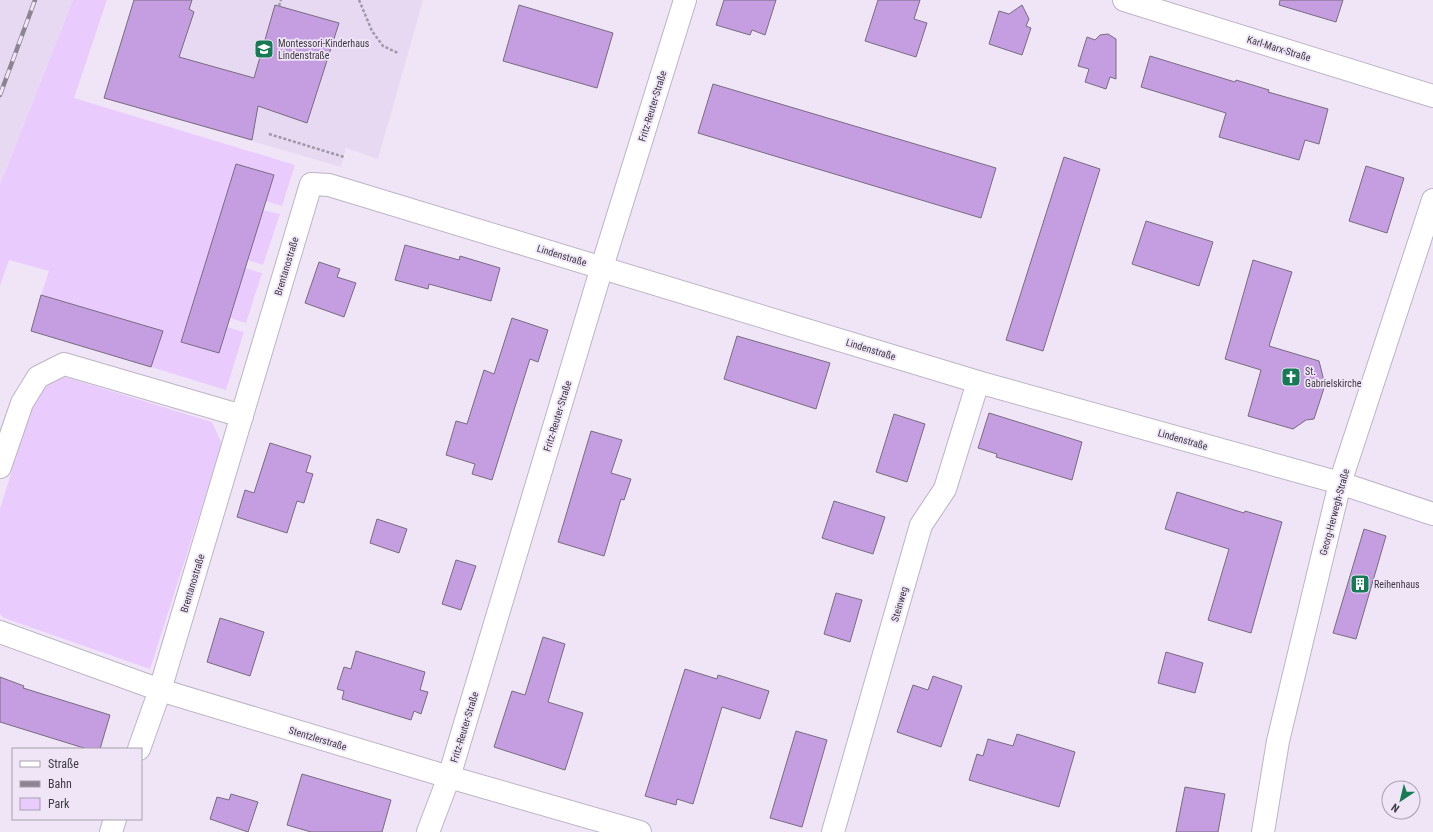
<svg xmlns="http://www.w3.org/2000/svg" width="1433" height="832" viewBox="0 0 1433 832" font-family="'Roboto Condensed',sans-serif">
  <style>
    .built { fill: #e7d9f2 }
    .green { fill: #e9ccfd }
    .building { fill: #c59de1; stroke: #766d7d }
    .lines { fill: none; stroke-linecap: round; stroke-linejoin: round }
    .minor-casing { stroke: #bdb4c5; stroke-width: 24 }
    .path { stroke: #9f98a5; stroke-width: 2.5; stroke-dasharray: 3 2; stroke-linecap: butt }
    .minor { stroke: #fff; stroke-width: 22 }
    .rail-casing { stroke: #8b8590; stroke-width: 4.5 }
    .rail { stroke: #efe5f7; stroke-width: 3; stroke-dasharray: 9; stroke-linecap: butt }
    .labels { text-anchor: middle; stroke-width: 3.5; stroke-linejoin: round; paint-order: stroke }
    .poi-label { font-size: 10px; fill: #3e3a41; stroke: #efe5f7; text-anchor: start }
    .street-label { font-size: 10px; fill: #3e3a41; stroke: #efe5f7 }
  </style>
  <rect width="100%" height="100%" fill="#efe5f7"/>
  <!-- built -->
  <g class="built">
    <path d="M0,0H73L0,185Z"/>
    <path d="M134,0H423L378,159L346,148L341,167L104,98Z"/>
  </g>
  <!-- green -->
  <g class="green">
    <path d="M73,0H107L74,98L295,165L282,206L266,201L274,175L236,164L181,341L219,353L227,327L244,332L226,390L151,367L162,331L41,295L49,271L9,260L0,286V185Z"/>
    <path d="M263,210L280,214L263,265L248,260Z"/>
    <path d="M245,268L262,273L246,323L230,318Z"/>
    <path d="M65,377L212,422L222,444L150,669L4,618L0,614V509L35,396L50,383Z"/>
  </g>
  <!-- building -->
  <g class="building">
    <path d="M134,0H192L189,9L194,12L179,57L254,78L275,5L339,23L307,123L258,106L252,140L104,98Z"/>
    <path d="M724,0H776L765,35L752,30L750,35L716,25Z"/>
    <path d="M878,0H920L914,19L927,23L916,57L865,41Z"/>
    <path d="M1280,0H1343L1336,22L1279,5Z"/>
    <path d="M519,5L613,33L597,88L503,61Z"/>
    <path d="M1022,5L1029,19L1026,26L1031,28L1022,55L989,44L999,11L1009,14Z"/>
    <path d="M1108,34L1116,39V79L1110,77L1106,89L1085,82L1089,69L1078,66L1087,37L1095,40L1100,35Z"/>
    <path d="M1150,56L1235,82L1236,80L1269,90L1268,92L1328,109L1319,144L1305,140L1299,160L1219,137L1226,113L1141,87Z"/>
    <path d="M713,84L996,168L981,218L698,133Z"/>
    <path d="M1064,157L1100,169L1043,351L1006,340Z"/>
    <path d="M236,164L274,175L219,353L181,342Z"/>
    <path d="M1366,166L1404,178L1387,233L1349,221Z"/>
    <path d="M1146,221L1213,242L1199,286L1132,264Z"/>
    <path d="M405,245L459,260L460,256L500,268L491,301L429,284L428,289L395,280Z"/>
    <path d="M1253,260L1292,272L1269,346L1319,361L1325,385L1314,419L1306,420L1293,429L1248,416L1261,370L1225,359Z"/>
    <path d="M319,262L340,269L337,277L356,283L344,317L305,303Z"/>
    <path d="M41,295L163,331L151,367L31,331Z"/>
    <path d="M512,318L548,330L538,362L530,359L492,480L472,474L475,464L446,455L456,421L467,424L484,370L494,374Z"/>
    <path d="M737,336L830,363L816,409L724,379Z"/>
    <path d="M989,413L1082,442L1072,480L996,457L997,454L978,448Z"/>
    <path d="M894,414L925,424L907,482L876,472Z"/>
    <path d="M591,431L622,440L611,473L631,479L624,500L621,499L604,556L558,542Z"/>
    <path d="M270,443L311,456L306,472L313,474L304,503L297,501L287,533L237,517L245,490L254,493Z"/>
    <path d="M1177,492L1244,513L1245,511L1282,522L1251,633L1208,620L1229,549L1165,529Z"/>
    <path d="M834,501L885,517L873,554L822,538Z"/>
    <path d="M377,519L407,529L399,553L370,543Z"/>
    <path d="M1364,529L1386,536L1356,639L1333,633Z"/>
    <path d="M456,560L476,566L461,610L442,604Z"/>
    <path d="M836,593L862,600L850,642L824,634Z"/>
    <path d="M220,618L264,632L250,676L207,662Z"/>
    <path d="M543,637L565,644L548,702L583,713L565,770L494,747L512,691L525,695Z"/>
    <path d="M356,651L425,672L420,690L428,692L421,714L414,711L411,720L342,699L344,691L337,689L344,667L351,669Z"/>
    <path d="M1166,652L1203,663L1195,693L1158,683Z"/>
    <path d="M685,669L717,679L718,675L769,691L760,719L722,707L693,804L677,799L676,805L645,796Z"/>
    <path d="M933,676L962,686L941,747L897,732L913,685L928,690Z"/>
    <path d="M0,677L24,686L23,688L110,715L100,749H87L0,722Z"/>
    <path d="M796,731L827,740L802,827L770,818Z"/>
    <path d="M1017,734L1075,752L1059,807L969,780L977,754L983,756L988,739L1013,746Z"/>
    <path d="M302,774L391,800L382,832H311L287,825Z"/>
    <path d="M1185,787L1225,794L1218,832H1176Z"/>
    <path d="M231,794L258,802L248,832L210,819L217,797L229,800Z"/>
  </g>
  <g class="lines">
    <defs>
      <g id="minor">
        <path d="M1124,0L1433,96"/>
        <path d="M0,467L22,403L38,377L64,364L242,416"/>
        <path d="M0,632L160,690L449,777L640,832"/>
        <path d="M139,749L160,690L311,184L329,185L978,382L1340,483L1433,514"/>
        <path d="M111,832L115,819"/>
        <path d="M428,832L449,777L602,267L685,0"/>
        <path d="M833,832L921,525L945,489L978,382"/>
        <path d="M1263,832L1278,741L1340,483L1433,200"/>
      </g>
    </defs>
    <!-- minor casing -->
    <use href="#minor" class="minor-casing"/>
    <!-- path -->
    <g class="path">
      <path d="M359,0L372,31L383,46L398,53"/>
      <path d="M279,6L281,0"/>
      <path d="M269,134L344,157"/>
    </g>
    <!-- minor -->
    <use href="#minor" class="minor"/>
    <defs>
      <path id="rail" d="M0,95L35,0"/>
    </defs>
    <!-- rail casing -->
    <use href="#rail" class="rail-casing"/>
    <!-- rail -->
    <use href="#rail" class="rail"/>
  </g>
  <!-- icons -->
  <defs>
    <symbol id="school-square" viewBox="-11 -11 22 22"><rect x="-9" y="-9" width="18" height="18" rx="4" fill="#167b54" stroke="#efe5f7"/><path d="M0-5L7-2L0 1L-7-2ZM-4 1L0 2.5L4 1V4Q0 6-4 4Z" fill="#fff"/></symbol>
    <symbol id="church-square" viewBox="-11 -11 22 22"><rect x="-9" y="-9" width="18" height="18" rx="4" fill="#167b54" stroke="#efe5f7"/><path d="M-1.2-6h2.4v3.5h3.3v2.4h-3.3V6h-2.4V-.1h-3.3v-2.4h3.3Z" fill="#fff"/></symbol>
    <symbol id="building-square" viewBox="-11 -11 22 22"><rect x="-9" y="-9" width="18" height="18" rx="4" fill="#167b54" stroke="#efe5f7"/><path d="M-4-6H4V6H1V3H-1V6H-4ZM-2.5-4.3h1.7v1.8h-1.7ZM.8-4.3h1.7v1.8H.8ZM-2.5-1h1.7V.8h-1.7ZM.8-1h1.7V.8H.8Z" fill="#fff"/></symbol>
  </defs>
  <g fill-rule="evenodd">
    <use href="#school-square" x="253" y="38" width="22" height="22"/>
    <use href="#church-square" x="1280" y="366" width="22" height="22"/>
    <use href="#building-square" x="1349" y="573" width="22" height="22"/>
  </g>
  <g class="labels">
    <!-- poi labels -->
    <g class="poi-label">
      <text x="278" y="47">Montessori-Kinderhaus<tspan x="278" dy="12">Lindenstraße</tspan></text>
      <text x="1305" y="375">St.<tspan x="1305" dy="12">Gabrielskirche</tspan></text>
      <text x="1374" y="588">Reihenhaus</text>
    </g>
    <!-- street labels -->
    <g class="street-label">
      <text transform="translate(1279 48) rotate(17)" y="4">Karl-Marx-Straße</text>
      <text transform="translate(652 106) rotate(-73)" y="4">Fritz-Reuter-Straße</text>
      <text transform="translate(562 255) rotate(17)" y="4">Lindenstraße</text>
      <text transform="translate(286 266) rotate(-73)" y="4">Brentanostraße</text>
      <text transform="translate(871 349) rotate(17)" y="4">Lindenstraße</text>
      <text transform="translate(557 416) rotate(-73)" y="4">Fritz-Reuter-Straße</text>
      <text transform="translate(1183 439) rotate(16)" y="4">Lindenstraße</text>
      <text transform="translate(1334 512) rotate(-75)" y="4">Georg-Herwegh-Straße</text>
      <text transform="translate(192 583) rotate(-73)" y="4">Brentanostraße</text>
      <text transform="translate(899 604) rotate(-74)" y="4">Steinweg</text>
      <text transform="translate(464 727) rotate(-73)" y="4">Fritz-Reuter-Straße</text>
      <text transform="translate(318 738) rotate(17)" y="4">Stentzlerstraße</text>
    </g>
  </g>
  <!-- legend -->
  <rect x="12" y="748" width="130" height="72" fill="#efe5f7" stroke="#a8a1ae"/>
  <rect x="20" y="761" width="20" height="6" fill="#ffffff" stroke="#a8a1ae"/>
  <text x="48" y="768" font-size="12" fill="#3e3a41">Straße</text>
  <rect x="20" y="781" width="20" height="6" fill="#8b8590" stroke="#a8a1ae"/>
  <text x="48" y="788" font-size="12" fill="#3e3a41">Bahn</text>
  <rect x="20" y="798" width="20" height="12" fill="#e9ccfd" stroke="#a8a1ae"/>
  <text x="48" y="808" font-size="12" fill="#3e3a41">Park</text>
  <!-- north arrow -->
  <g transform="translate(1401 800) rotate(215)"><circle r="19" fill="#efe5f7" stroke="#a8a1ae"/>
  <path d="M0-3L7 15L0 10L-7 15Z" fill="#167b54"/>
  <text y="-6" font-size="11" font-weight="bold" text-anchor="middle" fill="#3e3a41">N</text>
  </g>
</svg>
